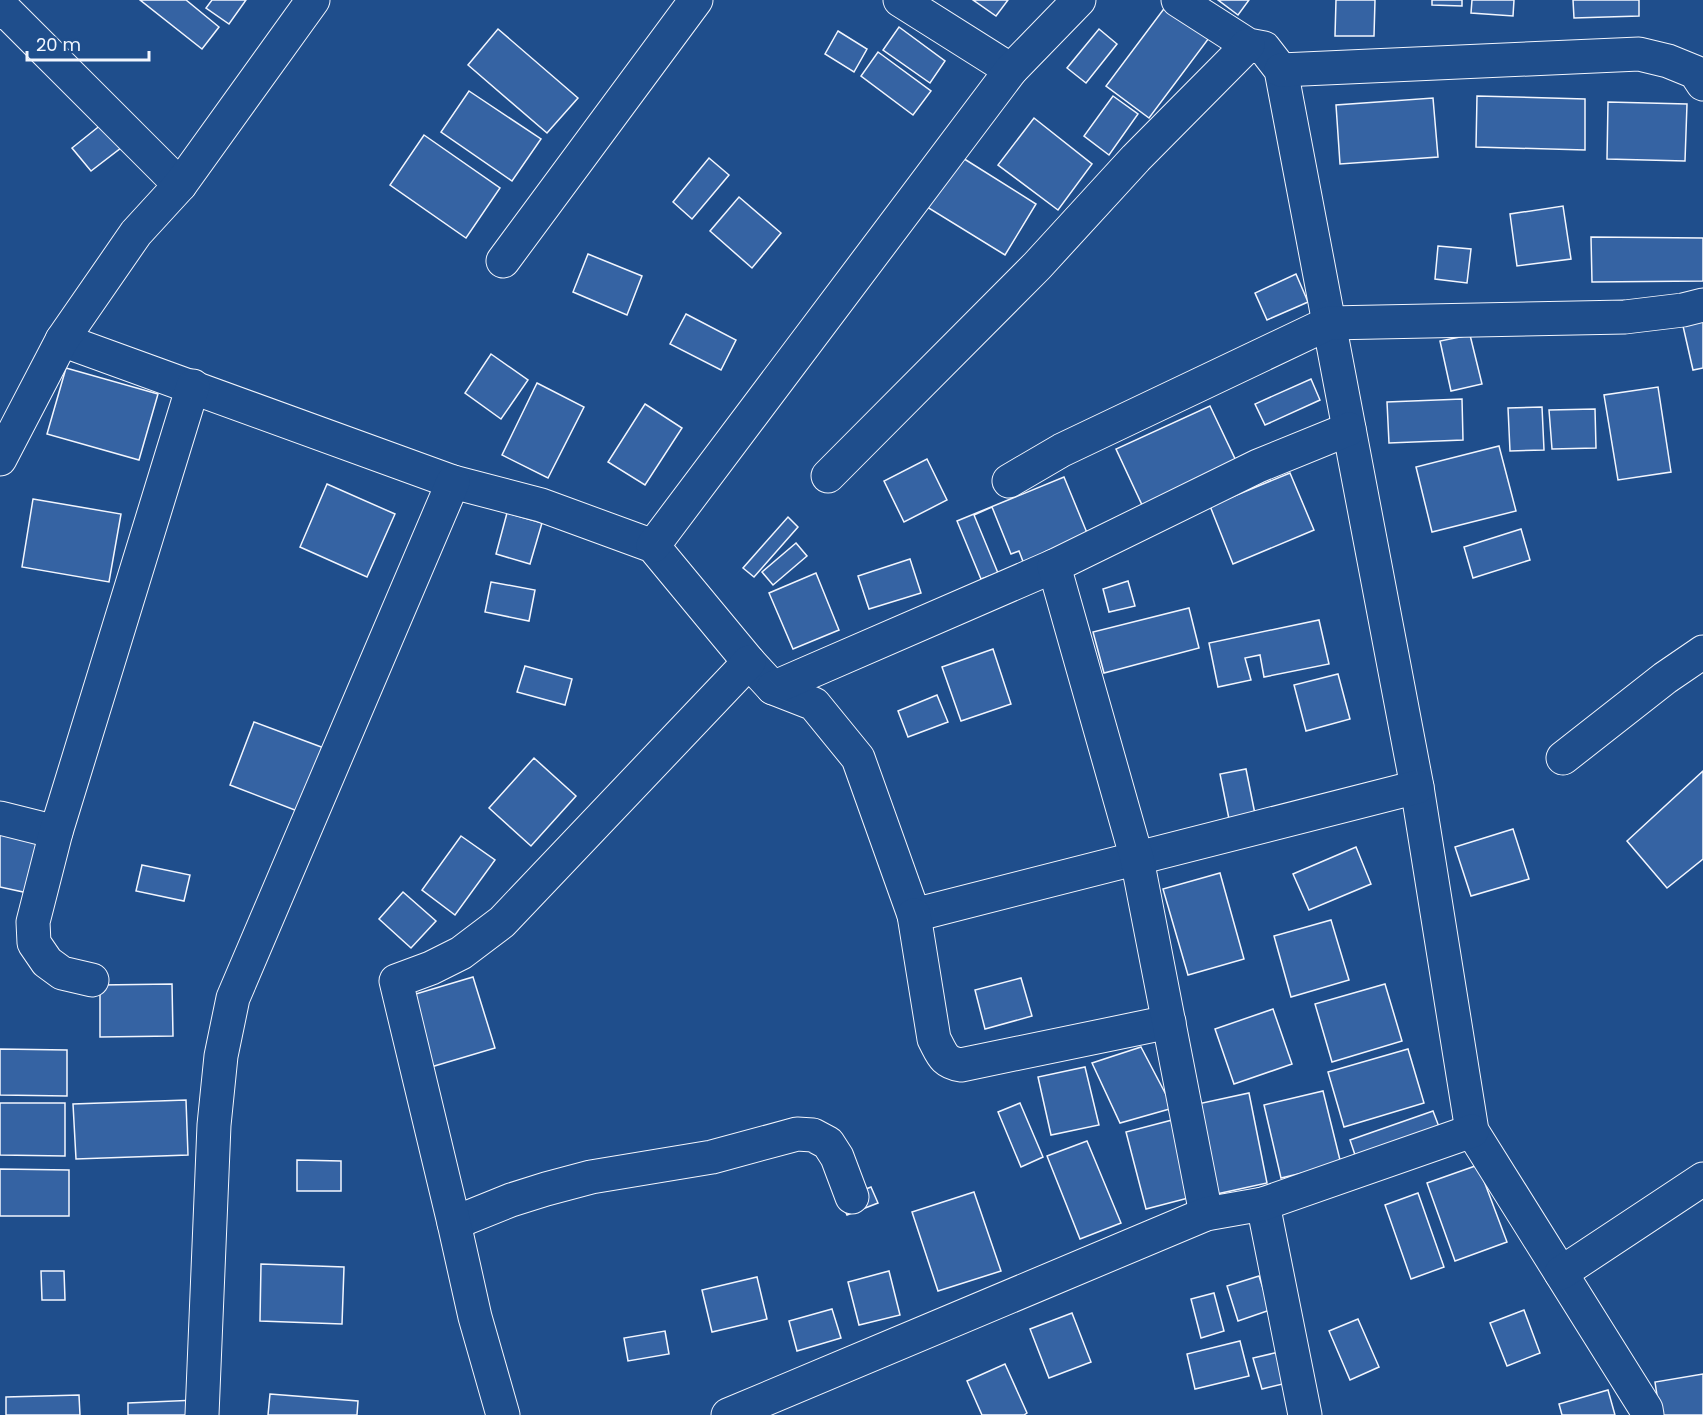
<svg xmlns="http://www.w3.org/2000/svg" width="1703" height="1415" viewBox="0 0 1703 1415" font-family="Poppins,sans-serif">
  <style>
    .building { fill: #3563a3; stroke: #f2f6ff; stroke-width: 1.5 }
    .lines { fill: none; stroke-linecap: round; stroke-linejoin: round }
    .minor-casing { stroke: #f2f6ff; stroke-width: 35 }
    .minor { stroke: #1f4e8c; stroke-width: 33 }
  </style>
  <rect width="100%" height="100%" fill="#1f4e8c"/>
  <!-- building -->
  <g class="building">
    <path d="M140,0H186L219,27L202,49Z"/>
    <path d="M212,0H246L229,24L206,8Z"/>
    <path d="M973,0H1008L996,16Z"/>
    <path d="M1218,0H1249L1238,15Z"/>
    <path d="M1336,0H1375L1374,36H1335Z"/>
    <path d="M1432,0H1462V6L1432,5Z"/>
    <path d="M1472,0H1514L1513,16L1471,13Z"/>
    <path d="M1573,0H1639V16L1574,18Z"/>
    <path d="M1169,2L1212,34L1149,118L1106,86Z"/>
    <path d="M899,27L945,61L930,83L883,50Z"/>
    <path d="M498,29L578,98L547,133L468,65Z"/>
    <path d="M1099,29L1117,44L1086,83L1067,68Z"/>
    <path d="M838,31L867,49L854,72L825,54Z"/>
    <path d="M878,52L931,91L913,115L861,76Z"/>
    <path d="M469,91L541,139L512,181L441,132Z"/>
    <path d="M1113,96L1138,114L1109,155L1084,136Z"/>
    <path d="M1477,96L1585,99V150L1476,147Z"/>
    <path d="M1433,98L1438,157L1340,164L1336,105Z"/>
    <path d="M1608,102L1687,104L1685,161L1607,159Z"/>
    <path d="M1034,118L1092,164L1058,210L998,165Z"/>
    <path d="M107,120L126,144L91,171L72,148Z"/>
    <path d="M424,135L500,188L466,238L390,185Z"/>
    <path d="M958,155L1036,204L1005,255L927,207Z"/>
    <path d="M709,158L729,175L692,219L673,202Z"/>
    <path d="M739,197L781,233L752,268L710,231Z"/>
    <path d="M1563,206L1571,259L1517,266L1510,214Z"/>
    <path d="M1591,237L1703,238V281L1592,282Z"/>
    <path d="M1438,246L1471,249L1467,283L1435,279Z"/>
    <path d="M588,254L642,276L627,315L573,292Z"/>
    <path d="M1296,274L1308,302L1267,320L1255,293Z"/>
    <path d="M686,314L736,340L721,370L670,344Z"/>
    <path d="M1703,321V368L1693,370L1683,326Z"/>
    <path d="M1470,335L1482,384L1451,391L1440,341Z"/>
    <path d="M491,354L528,380L501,419L465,393Z"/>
    <path d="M66,368L158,394L139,460L47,434Z"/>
    <path d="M1311,379L1320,400L1265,425L1255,404Z"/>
    <path d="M537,383L584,407L548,478L502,455Z"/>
    <path d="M1658,387L1671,472L1618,480L1604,395Z"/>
    <path d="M1462,399L1463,440L1389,443L1387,402Z"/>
    <path d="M645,404L682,428L645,485L608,462Z"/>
    <path d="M1210,406L1237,463L1143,507L1116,449Z"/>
    <path d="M1542,407L1544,450L1510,451L1508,408Z"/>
    <path d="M1595,409L1596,448L1552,449L1549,410Z"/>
    <path d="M1499,446L1516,511L1432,532L1416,467Z"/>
    <path d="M927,459L947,500L904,522L884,481Z"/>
    <path d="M1290,473L1314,530L1233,564L1210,506Z"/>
    <path d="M1064,477L1092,545L1027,572L1019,551L1011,554L992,507L974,515L998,573L981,579L957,521Z"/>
    <path d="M327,484L395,514L367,577L300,547Z"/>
    <path d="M33,499L121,514L109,582L22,567Z"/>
    <path d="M507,513L542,523L530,564L496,554Z"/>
    <path d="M788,517L798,527L754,577L743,568Z"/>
    <path d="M1521,529L1530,560L1473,578L1464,547Z"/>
    <path d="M796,543L807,556L773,585L762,572Z"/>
    <path d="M910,559L921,593L869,609L858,576Z"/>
    <path d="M816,573L839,630L793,649L769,593Z"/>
    <path d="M1128,581L1135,606L1109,612L1103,589Z"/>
    <path d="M491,582L535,590L529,621L485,612Z"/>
    <path d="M1189,608L1199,648L1104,673L1093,632Z"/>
    <path d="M1319,620L1329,664L1264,677L1260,655L1245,658L1251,680L1218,687L1209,643Z"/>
    <path d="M993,649L1011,704L961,721L942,667Z"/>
    <path d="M525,666L572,679L565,705L517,692Z"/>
    <path d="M1338,674L1350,719L1306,731L1294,685Z"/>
    <path d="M937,695L948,722L908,737L898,711Z"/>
    <path d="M254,722L324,748L300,812L230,785Z"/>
    <path d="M534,758L576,796L531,846L489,808Z"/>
    <path d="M1246,769L1255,814L1229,819L1220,774Z"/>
    <path d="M1703,771V859L1667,888L1627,841Z"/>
    <path d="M0,815L42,823L28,893L0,887Z"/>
    <path d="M1513,829L1529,879L1471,896L1455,847Z"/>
    <path d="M461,836L495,860L455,915L422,890Z"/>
    <path d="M1356,847L1371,884L1309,910L1293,874Z"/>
    <path d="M142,865L190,875L184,901L136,891Z"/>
    <path d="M1220,873L1244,959L1188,975L1163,889Z"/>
    <path d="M403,892L436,921L411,948L379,919Z"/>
    <path d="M1331,920L1349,980L1291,997L1274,936Z"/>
    <path d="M473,977L495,1048L431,1067L409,996Z"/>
    <path d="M1021,978L1032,1016L985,1029L975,990Z"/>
    <path d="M172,984L173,1036L100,1037V985Z"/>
    <path d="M1385,984L1402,1041L1332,1062L1315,1004Z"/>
    <path d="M1273,1009L1292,1064L1234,1084L1215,1029Z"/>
    <path d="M1141,1047L1173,1108L1120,1123L1092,1063Z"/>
    <path d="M0,1049L67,1050V1096L0,1095Z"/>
    <path d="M1408,1049L1424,1103L1344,1127L1328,1072Z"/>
    <path d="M1085,1067L1099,1125L1051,1135L1038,1077Z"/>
    <path d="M1323,1091L1341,1164L1281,1178L1264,1105Z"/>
    <path d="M1249,1093L1267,1183L1212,1195L1193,1105Z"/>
    <path d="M186,1100L188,1155L76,1159L73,1104Z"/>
    <path d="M0,1103H65V1156L0,1155Z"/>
    <path d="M1020,1103L1043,1157L1021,1167L998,1112Z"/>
    <path d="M1433,1111L1441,1132L1357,1161L1350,1140Z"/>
    <path d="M1176,1119L1196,1196L1146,1209L1126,1132Z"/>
    <path d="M1087,1141L1121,1223L1080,1239L1047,1156Z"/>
    <path d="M297,1160L341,1161V1191H297Z"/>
    <path d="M1478,1165L1507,1242L1455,1261L1427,1183Z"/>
    <path d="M0,1169L69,1170V1216H0Z"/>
    <path d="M871,1187L878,1203L847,1215L840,1199Z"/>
    <path d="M974,1192L1001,1271L938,1291L912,1212Z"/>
    <path d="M1418,1193L1444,1267L1411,1279L1385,1205Z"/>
    <path d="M261,1264L344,1267L342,1324L260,1321Z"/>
    <path d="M41,1271H64L65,1300H42Z"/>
    <path d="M889,1271L900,1315L859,1325L848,1282Z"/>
    <path d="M1259,1276L1270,1310L1238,1321L1227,1286Z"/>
    <path d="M757,1277L767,1319L712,1332L702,1290Z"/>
    <path d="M1214,1293L1224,1331L1201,1338L1191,1299Z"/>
    <path d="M832,1309L841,1338L797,1351L789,1321Z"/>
    <path d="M1524,1310L1540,1353L1507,1366L1490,1323Z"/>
    <path d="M1072,1313L1091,1362L1049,1378L1030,1329Z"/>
    <path d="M1358,1319L1379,1367L1350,1380L1329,1331Z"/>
    <path d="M665,1331L669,1354L628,1361L624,1338Z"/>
    <path d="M1240,1341L1249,1376L1195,1389L1187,1354Z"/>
    <path d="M1279,1352L1287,1383L1262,1389L1253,1358Z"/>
    <path d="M1005,1364L1027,1413L1024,1415H982L967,1381Z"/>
    <path d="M1703,1374V1415H1660L1655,1382Z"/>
    <path d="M1608,1390L1615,1415H1562L1559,1404Z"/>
    <path d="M270,1394L358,1401L357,1415H268Z"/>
    <path d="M79,1395L80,1415H6V1397Z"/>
    <path d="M197,1400L198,1415H128V1403Z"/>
  </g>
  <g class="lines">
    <defs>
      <g id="minor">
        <path d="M900,0L1011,70"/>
        <path d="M1178,0L1248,45L1264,48L1281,70L1417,787L1472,1131L1646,1409L1647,1415"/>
        <path d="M0,5L180,185"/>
        <path d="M1281,70L1639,54L1668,61L1695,72L1703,84"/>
        <path d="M503,261L696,0"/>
        <path d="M62,340L453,482L541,505L653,546L749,662L773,688L814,704L858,758L914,915L1417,787"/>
        <path d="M0,459L62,340L136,233L180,185L313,0"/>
        <path d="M828,476L1037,266L1136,158L1248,45"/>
        <path d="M1009,481L1062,450L1329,323L1625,317L1683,310L1703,305"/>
        <path d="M653,546L1011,70L1079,0"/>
        <path d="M773,688L1054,566"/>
        <path d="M1563,758L1665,678L1703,652"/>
        <path d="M0,818L56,832"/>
        <path d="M914,915L934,1039C942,1054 943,1062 961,1065L1169,1022"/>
        <path d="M92,980L62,973L47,962L34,943L33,922L56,832L193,386"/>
        <path d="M1263,1204L1305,1415"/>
        <path d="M1206,1214L1137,859L1054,566L1258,466L1349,429"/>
        <path d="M454,1223L511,1200L546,1189L591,1177L712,1157L797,1134L813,1135L828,1143L837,1157L852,1197"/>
        <path d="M1561,1273L1703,1179"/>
        <path d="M202,1415L214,1125L221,1056L233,998L453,482"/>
        <path d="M503,1415L475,1317L454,1223L396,981L431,968L461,953L502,922L749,662"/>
        <path d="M728,1415L1206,1214L1263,1204L1472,1131"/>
      </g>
    </defs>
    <!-- minor casing -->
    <use href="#minor" class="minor-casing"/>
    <!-- minor -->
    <use href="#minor" class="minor"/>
  </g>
  <!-- scale -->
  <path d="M27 51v9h122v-9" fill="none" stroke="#f2f6ff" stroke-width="3"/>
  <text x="36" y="51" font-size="18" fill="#f2f6ff" stroke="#1f4e8c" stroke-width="4.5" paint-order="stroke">20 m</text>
</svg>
